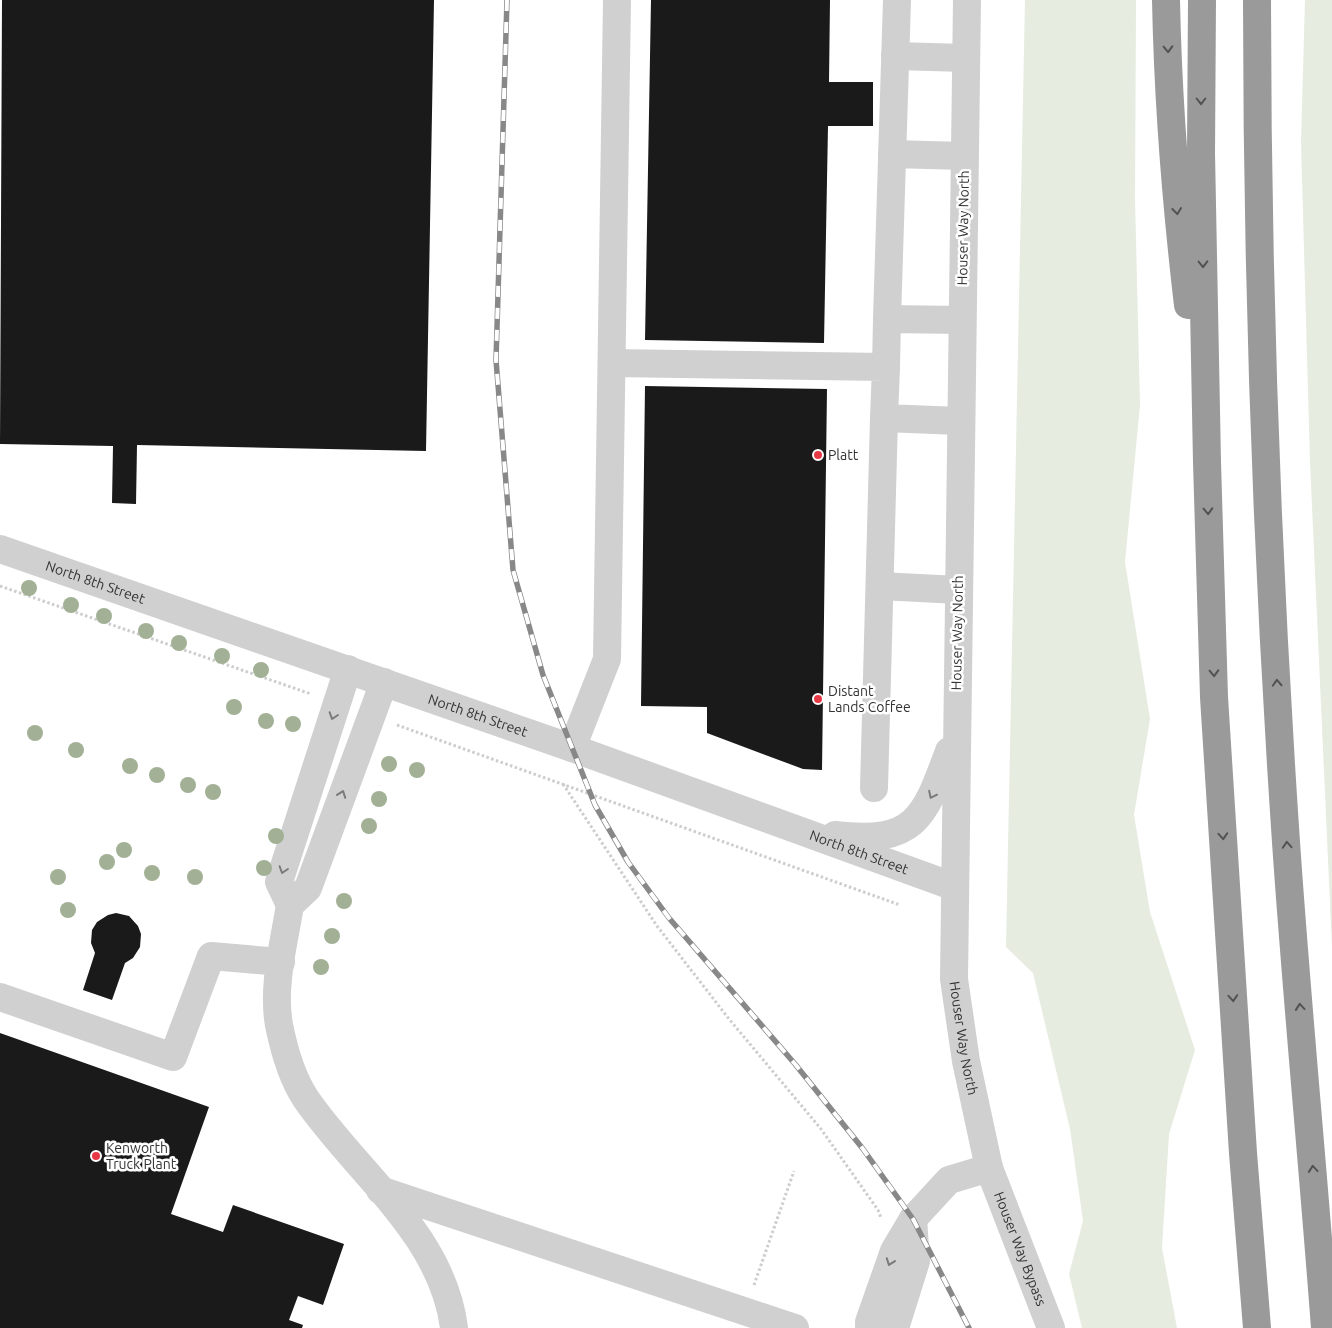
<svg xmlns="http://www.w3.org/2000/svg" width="1332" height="1328" viewBox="0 0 1332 1328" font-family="Ubuntu,sans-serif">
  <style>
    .green { fill: #e6ecdf }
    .building { fill: #1a1a1a }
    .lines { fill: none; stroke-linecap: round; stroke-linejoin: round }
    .path { stroke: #cdcdcd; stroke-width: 3; stroke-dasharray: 2.5 2.5; stroke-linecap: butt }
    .minor { stroke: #d0d0d0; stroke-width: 28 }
    .highway { stroke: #9a9a9a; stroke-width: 28 }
    .rail-casing { stroke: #888; stroke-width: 5.5 }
    .rail { stroke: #fff; stroke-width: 4; stroke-dasharray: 11; stroke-linecap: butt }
    .tree { fill: #a2b095 }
    .oneway { stroke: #525252 }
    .oneway2 { stroke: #7a7a7a }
    .poi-dot { fill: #e63946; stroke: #fff; stroke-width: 2 }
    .labels { text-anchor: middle; stroke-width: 5; stroke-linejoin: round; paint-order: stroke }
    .street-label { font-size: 14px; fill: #333; stroke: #fff }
    .poi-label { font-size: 14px; fill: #333; stroke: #fff; text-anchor: start }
  </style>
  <rect width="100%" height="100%" fill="#fff"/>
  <!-- green -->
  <g class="green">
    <path d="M1025,0H1136L1135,199L1140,405L1125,562L1150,719L1134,815L1150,912L1195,1050L1169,1134L1162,1248L1177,1328H1082L1069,1274L1083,1221L1070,1129L1033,973L1006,947Z"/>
    <path d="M1305,0H1332V948L1310,462L1301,142Z"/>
  </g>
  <!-- building -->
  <g class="building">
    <path d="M2,0H434L426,451L137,445L136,504L112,503L113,446L0,444Z"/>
    <path d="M651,0H830L829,82H873V126H828L824,343L645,340Z"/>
    <path d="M645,386L827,389L822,770L803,769L707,733V707L641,706Z"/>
    <path d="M116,913L129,916L138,926L141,934L140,947L133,958L125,963L112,1000L83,990L95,953L91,943L92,930L97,922L108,915Z"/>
    <path d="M0,1033L209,1107L171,1214L223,1232L233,1205L344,1244L323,1305L298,1296L289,1320L303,1325L302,1328H0Z"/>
  </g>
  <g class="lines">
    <!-- path -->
    <g class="path">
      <path d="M0,586L311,694"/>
      <path d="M397,725L900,905"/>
      <path d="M563,784L657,926L729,1019L821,1129L878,1210L881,1218"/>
      <path d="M754,1285L794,1171"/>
    </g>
    <!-- minor -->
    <g class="minor">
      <path id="s1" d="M967,0L954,979L966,1061L989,1168L1051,1328"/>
      <path d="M895,56L966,58"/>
      <path d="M892,154L964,156"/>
      <path d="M887,319L897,0"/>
      <path d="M612,363L886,367L884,418L960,421"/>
      <path d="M886,367L887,319L962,320"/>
      <path id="s2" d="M0,549L572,748L955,887"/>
      <path d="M880,586L958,590"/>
      <path d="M348,669L279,882L290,905L308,888L384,682"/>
      <path d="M572,748L607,659L617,0"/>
      <path d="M874,788L884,418"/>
      <path d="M835,835C915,844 924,819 949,751"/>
      <path d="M290,905C284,943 272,986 279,1025C284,1050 292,1078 306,1099C356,1172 443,1235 454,1328"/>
      <path d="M0,997L173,1057L211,956L281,962"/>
      <path d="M380,1190L795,1328"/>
      <path d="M869,1328V1322L894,1251L913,1219L949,1180L989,1168"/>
      <path d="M895,1328L916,1261L913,1219"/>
    </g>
    <!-- highway -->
    <g class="highway">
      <path d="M1166,0C1168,102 1176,203 1188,305"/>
      <path d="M1202,0L1201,153L1207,462L1214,697L1243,1153L1257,1328"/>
      <path d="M1257,0C1257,281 1267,561 1286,842C1297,1004 1313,1166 1325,1328"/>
    </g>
    <defs>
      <path id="rail" d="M507,0L496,360L513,570L543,675L595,805L628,862L669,918L795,1064L863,1149L913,1219L969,1328"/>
    </defs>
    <!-- rail casing -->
    <use href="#rail" class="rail-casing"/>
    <!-- rail -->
    <use href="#rail" class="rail"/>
  </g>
  <!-- trees -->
  <g class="tree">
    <circle cx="29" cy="588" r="8"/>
    <circle cx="71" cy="605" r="8"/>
    <circle cx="104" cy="616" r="8"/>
    <circle cx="146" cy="631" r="8"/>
    <circle cx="179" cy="643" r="8"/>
    <circle cx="222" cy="656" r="8"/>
    <circle cx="261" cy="670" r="8"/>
    <circle cx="234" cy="707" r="8"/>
    <circle cx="266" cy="721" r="8"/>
    <circle cx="293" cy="724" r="8"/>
    <circle cx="35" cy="733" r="8"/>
    <circle cx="76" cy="750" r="8"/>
    <circle cx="389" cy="764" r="8"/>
    <circle cx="130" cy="766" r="8"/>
    <circle cx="417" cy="770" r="8"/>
    <circle cx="157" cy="775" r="8"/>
    <circle cx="188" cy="785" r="8"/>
    <circle cx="213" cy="792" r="8"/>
    <circle cx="379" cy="799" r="8"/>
    <circle cx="369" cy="826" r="8"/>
    <circle cx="276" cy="836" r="8"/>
    <circle cx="124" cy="850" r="8"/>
    <circle cx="107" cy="862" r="8"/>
    <circle cx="264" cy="868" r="8"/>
    <circle cx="152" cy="873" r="8"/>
    <circle cx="58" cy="877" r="8"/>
    <circle cx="195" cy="877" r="8"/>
    <circle cx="344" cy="901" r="8"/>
    <circle cx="68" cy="910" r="8"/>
    <circle cx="332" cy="936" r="8"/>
    <circle cx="321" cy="967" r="8"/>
  </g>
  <!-- one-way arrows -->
  <defs><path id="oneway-chevron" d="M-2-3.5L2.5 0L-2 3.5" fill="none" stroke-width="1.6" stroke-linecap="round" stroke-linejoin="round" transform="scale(1.25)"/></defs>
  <g class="oneway">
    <use href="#oneway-chevron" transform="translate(1168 49) rotate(88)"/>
    <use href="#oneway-chevron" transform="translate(1201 101) rotate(90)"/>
    <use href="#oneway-chevron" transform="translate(1177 211) rotate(83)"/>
    <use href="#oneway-chevron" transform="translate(1203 264) rotate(89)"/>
    <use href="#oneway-chevron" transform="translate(1208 511) rotate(88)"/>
    <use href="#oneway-chevron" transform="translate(1214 673) rotate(88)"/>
    <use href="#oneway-chevron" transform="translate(1277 683) rotate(-93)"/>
    <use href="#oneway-chevron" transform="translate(1223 836) rotate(86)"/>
    <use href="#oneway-chevron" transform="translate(1287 845) rotate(-94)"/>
    <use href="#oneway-chevron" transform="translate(1233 998) rotate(86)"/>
    <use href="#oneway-chevron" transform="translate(1300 1007) rotate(-95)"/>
    <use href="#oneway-chevron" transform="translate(1313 1169) rotate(-95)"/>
  </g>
  <g class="oneway2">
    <use href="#oneway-chevron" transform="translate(333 716) rotate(108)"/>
    <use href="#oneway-chevron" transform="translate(342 794) rotate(-70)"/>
    <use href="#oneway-chevron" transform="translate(932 795) rotate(116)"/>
    <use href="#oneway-chevron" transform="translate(283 870) rotate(108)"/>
    <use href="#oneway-chevron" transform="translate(890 1262) rotate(110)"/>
  </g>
  <!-- markers -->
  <g class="poi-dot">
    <circle cx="818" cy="455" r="5"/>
    <circle cx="818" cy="699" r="5"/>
    <circle cx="96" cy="1156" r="5"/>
  </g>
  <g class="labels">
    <!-- street labels -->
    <g class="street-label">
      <text transform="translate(963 228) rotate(-89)" y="5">Houser Way North</text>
      <text dy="5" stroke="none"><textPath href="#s2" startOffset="101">North 8th Street</textPath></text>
      <text transform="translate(957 633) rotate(-89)" y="5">Houser Way North</text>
      <text dy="5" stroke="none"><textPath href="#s2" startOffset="506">North 8th Street</textPath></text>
      <text dy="5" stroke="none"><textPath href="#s2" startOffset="911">North 8th Street</textPath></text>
      <text dy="5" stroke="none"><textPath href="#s1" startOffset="1039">Houser Way North</textPath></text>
      <text dy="5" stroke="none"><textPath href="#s1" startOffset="1258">Houser Way Bypass</textPath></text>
    </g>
    <!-- poi labels -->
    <g class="poi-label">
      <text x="828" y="460">Platt</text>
      <text x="828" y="696">Distant<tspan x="828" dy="16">Lands Coffee</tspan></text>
      <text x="106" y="1153">Kenworth<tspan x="106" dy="16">Truck Plant</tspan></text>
    </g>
  </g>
</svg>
